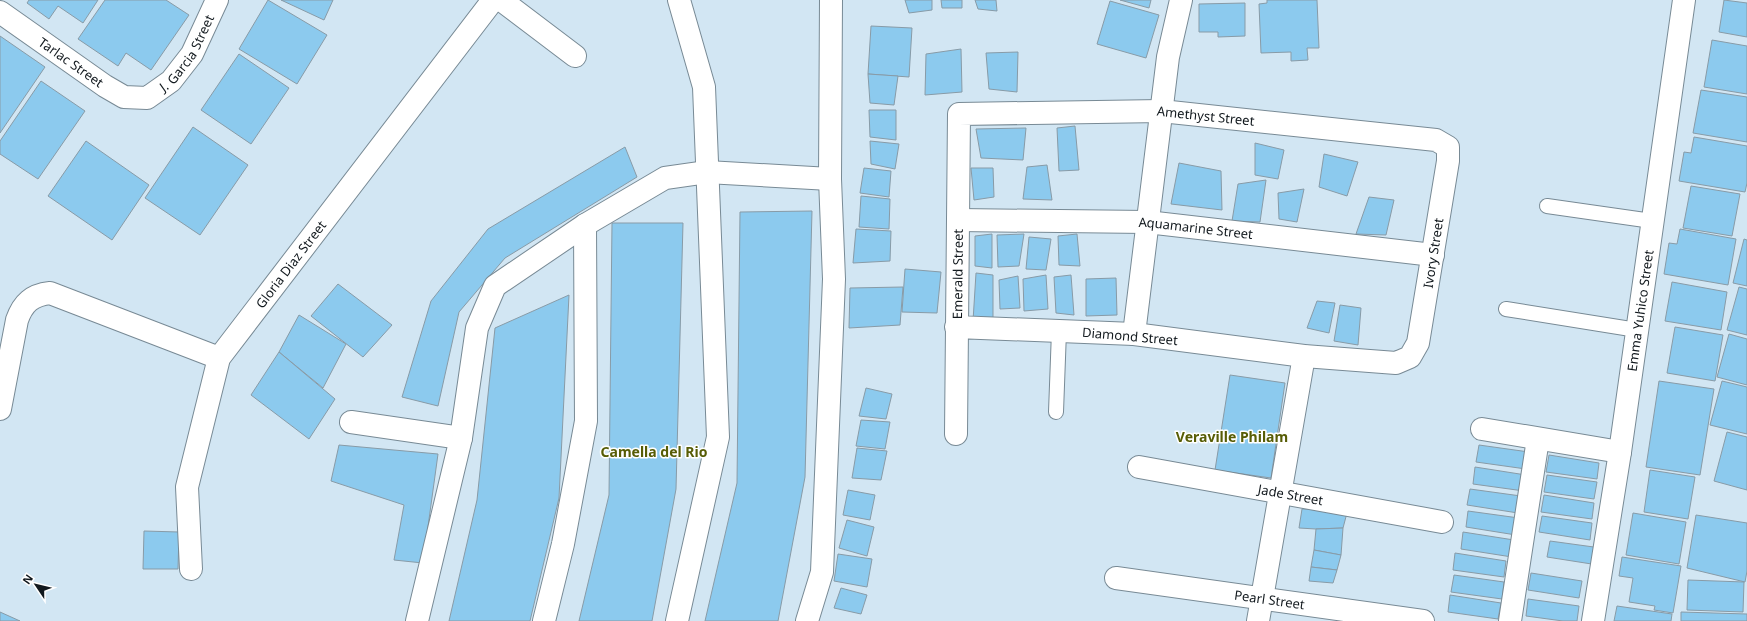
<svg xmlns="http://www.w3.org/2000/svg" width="1747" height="621" viewBox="0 0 1747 621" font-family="'Noto Sans',sans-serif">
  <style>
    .building { fill: #8ccaee; stroke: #889ba7 }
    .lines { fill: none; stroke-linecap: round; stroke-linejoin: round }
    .service-casing { stroke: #788a95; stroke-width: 16 }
    .minor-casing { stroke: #788a95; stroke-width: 24 }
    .service { stroke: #fff; stroke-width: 14 }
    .minor { stroke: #fff; stroke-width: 22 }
    .labels { text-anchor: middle; stroke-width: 3; stroke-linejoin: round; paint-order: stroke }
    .street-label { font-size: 13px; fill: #11181d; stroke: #fff }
    .neighbourhood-label { font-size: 14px; font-weight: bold; fill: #575d06; stroke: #fff }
  </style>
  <rect width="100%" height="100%" fill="#d2e6f3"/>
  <!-- building -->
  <g class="building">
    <path d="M29,0H98L83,23L58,6L49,19L27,3Z"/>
    <path d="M105,0H166L189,15L151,70L126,53L118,66L78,39Z"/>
    <path d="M268,0L327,35L297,84L239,49Z"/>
    <path d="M281,0H333L324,20Z"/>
    <path d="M905,0H932V10L909,13Z"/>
    <path d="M941,0H962V8H942Z"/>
    <path d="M975,0H996L997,11L978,9Z"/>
    <path d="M1120,0H1151L1149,8Z"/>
    <path d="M1267,0H1317L1319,48H1307L1308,60L1291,61V52L1261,53L1259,4L1267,3Z"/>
    <path d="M1724,0L1747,3V37L1719,32Z"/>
    <path d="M1110,1L1159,15L1146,58L1097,44Z"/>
    <path d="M1245,3V36L1218,37V32H1199V4Z"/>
    <path d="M871,26L912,28L909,77L868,74Z"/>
    <path d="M0,36L45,67L0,133Z"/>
    <path d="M1712,40L1747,46V94L1704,87Z"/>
    <path d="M961,49L962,92L925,95L926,54Z"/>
    <path d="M1018,52L1017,92L989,89L986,53Z"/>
    <path d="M239,54L289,88L251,144L201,110Z"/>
    <path d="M868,74L898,76L894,105L870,103Z"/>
    <path d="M41,81L85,111L38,179L0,154V141Z"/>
    <path d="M1701,90L1747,97V142L1693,133Z"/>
    <path d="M869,110H896V140L870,137Z"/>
    <path d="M1075,126L1079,170L1059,171L1057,128Z"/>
    <path d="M193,127L248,165L200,235L145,198Z"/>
    <path d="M1026,128L1023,160L981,158L976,129Z"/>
    <path d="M1694,137L1747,146V183L1745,192L1679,181L1684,152L1691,153Z"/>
    <path d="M86,141L149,185L112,240L48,196Z"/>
    <path d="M870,141L899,144L895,169L871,164Z"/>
    <path d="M1255,143L1284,150L1278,179L1255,175Z"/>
    <path d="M625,147L637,177L505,258L459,312L438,406L402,397L431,301L488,229Z"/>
    <path d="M1324,154L1358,162L1347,196L1319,187Z"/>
    <path d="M1179,163L1221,171L1222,210L1171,204Z"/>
    <path d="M1047,165L1052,200L1023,199L1027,167Z"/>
    <path d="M864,168L891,171L889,197L860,193Z"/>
    <path d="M971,168H993L994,197L974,200Z"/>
    <path d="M1266,180L1260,222L1232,221L1238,184Z"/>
    <path d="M1691,186L1740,194L1732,236L1683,228Z"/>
    <path d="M1304,189L1297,222L1279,219L1278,193Z"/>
    <path d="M861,196L890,199L889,229L859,227Z"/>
    <path d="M1369,197L1394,200L1386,235L1356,234Z"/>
    <path d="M812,211L805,477L778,621H705L737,483L740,212Z"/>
    <path d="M612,223H683L676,489L652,621H579L609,495Z"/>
    <path d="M856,229L891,231L890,261L853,263Z"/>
    <path d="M1680,229L1736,239L1728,285L1664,274L1669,243L1677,244Z"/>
    <path d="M992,234V268L975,266V236Z"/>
    <path d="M1024,234L1019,266L998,267L997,235Z"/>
    <path d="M1077,234L1080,266L1059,265L1058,236Z"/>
    <path d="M1029,237L1051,239L1046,270L1026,269Z"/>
    <path d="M1744,239L1747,240V286L1733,283Z"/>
    <path d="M905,269L941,272L937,313L902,312Z"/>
    <path d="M976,273L993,275V323L973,321Z"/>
    <path d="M1046,275L1048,309L1024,311L1023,279Z"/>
    <path d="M1071,275L1074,315L1056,313L1054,277Z"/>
    <path d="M1018,276L1020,308L1000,309L999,280Z"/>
    <path d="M1116,278L1117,315L1086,316V279Z"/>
    <path d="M1672,282L1727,292L1721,330L1665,321Z"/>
    <path d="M338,284L392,325L363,357L311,316Z"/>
    <path d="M903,287L900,325L849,328L850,288Z"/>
    <path d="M1739,287L1747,289V335L1727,330Z"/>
    <path d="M569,295L559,498L530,621H449L477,500L495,328Z"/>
    <path d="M1317,301L1335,303L1329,333L1307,328Z"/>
    <path d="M1340,305L1361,308L1358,345L1334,341Z"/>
    <path d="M299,315L346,344L323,388L279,352Z"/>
    <path d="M1675,327L1723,335L1715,381L1667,373Z"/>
    <path d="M1729,334L1747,339V385L1717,377Z"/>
    <path d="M279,352L335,399L309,439L251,395Z"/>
    <path d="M1230,375L1285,383L1271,478L1215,470Z"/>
    <path d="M1659,381L1714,389L1700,475L1646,467Z"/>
    <path d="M1722,381L1747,387V434L1710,425Z"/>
    <path d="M866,388L892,394L886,419L859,416Z"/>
    <path d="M861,420L890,422L885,449L856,446Z"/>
    <path d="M1727,432L1747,437V490L1714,481Z"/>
    <path d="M339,445L438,454L423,563L394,560L404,505L331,481Z"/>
    <path d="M1479,445L1529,452L1526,469L1476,462Z"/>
    <path d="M857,448L887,451L881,480L852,478Z"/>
    <path d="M1549,455L1599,463L1597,479L1546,472Z"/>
    <path d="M1475,467L1526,475L1524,491L1473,484Z"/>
    <path d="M1650,470L1695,477L1688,519L1644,512Z"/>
    <path d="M1547,475L1597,482L1594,499L1544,492Z"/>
    <path d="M1470,489L1521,496L1518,513L1467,505Z"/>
    <path d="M848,490L875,495L870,520L843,515Z"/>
    <path d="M1544,495L1594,503L1592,519L1541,512Z"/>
    <path d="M1302,509H1348L1343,528L1316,529L1299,528Z"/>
    <path d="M1468,511L1519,518L1516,535L1466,527Z"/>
    <path d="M1633,513L1686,522L1679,564L1626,555Z"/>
    <path d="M1696,515L1747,523V571L1745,582L1687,568Z"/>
    <path d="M1542,516L1592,523L1590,540L1539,532Z"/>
    <path d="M847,520L874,527L867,556L839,548Z"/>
    <path d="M1343,528L1341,555L1314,550L1316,529Z"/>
    <path d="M144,531L179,532L178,569H143Z"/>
    <path d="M1463,532L1514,540L1512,557L1461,549Z"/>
    <path d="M1550,541L1601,548L1598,565L1547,557Z"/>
    <path d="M1314,550L1341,555L1337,570L1311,567Z"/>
    <path d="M1455,553L1506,561L1504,577L1453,570Z"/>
    <path d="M838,554L872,559L867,587L834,581Z"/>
    <path d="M1622,557L1681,566L1673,613L1654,610L1655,606L1629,602L1633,578L1619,576Z"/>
    <path d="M1311,567L1337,570L1333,583L1309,581Z"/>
    <path d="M1531,573L1582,581L1579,598L1528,590Z"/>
    <path d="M1454,575L1504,582L1502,599L1451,592Z"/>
    <path d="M1688,580L1744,582L1743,612L1687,610Z"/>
    <path d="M841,588L867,595L861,614L834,608Z"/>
    <path d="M1450,595L1501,603L1498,619L1448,612Z"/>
    <path d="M1528,599L1579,606L1577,621H1563L1526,616Z"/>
    <path d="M1617,606L1672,614L1671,621H1614Z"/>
    <path d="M0,612L20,621H0Z"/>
    <path d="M1681,612L1747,614V621H1681Z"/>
  </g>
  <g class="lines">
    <defs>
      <g id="service">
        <path d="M1547,206L1652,221"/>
        <path d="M1506,309L1637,330"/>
        <path d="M1056,412L1059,331"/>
      </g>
      <g id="minor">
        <path d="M501,0L575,56"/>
        <path id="s1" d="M0,12L105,86L124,97L147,98L171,81L192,54L217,0"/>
        <path id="s2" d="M958,220L1147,222L1433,255"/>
        <path d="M1134,334L1168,57L1181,0"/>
        <path d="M0,409L17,320C23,303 32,295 50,293L219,358"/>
        <path d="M351,422L461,438"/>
        <path d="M1482,429L1620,452"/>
        <path id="s3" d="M956,434L959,114L1161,111L1436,140L1448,147V161L1418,343L1410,357L1396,363L1304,356L1134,334L956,327"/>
        <path id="s4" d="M1139,467L1442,522"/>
        <path id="s5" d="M191,569L187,487L219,358L493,0"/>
        <path id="s6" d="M1116,578L1423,621"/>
        <path d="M417,621L461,438L477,328L495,286L585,225L665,178L707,172L830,179"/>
        <path d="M544,621L563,544L586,421L585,225"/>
        <path d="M677,621L718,437L704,87L679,0"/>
        <path d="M807,621L822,572L834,279L830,179L831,0"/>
        <path d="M1258,621L1304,356"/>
        <path d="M1510,621L1538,439"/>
        <path id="s7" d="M1593,621L1620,452L1684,0"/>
      </g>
    </defs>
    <!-- service casing -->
    <use href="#service" class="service-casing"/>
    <!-- minor casing -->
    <use href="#minor" class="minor-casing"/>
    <!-- service -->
    <use href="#service" class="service"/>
    <!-- minor -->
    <use href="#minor" class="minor"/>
  </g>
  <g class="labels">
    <!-- street labels -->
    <g class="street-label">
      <text dy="5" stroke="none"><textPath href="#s1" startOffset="235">J. Garcia Street</textPath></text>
      <text dy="5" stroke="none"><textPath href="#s1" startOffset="87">Tarlac Street</textPath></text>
      <text dy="5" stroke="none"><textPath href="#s3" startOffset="567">Amethyst Street</textPath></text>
      <text dy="5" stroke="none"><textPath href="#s2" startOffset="238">Aquamarine Street</textPath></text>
      <text transform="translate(1433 253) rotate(-81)" y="5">Ivory Street</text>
      <text dy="5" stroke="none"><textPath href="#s5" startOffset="333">Gloria Diaz Street</textPath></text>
      <text dy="5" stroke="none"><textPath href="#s3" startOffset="160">Emerald Street</textPath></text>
      <text dy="5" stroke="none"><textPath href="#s7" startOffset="314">Emma Yuhico Street</textPath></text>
      <text transform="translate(1130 336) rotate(5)" y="5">Diamond Street</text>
      <text dy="5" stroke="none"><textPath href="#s4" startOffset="154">Jade Street</textPath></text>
      <text dy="5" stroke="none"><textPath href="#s6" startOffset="155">Pearl Street</textPath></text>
    </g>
    <!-- neighbourhood labels -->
    <g class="neighbourhood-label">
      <text x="1232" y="442">Veraville Philam</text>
      <text x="654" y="457">Camella del Rio</text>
    </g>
  </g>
  <!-- north arrow -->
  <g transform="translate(36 585) rotate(305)" stroke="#ffffff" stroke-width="3" paint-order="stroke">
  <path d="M0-3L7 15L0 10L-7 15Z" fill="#11181d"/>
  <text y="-6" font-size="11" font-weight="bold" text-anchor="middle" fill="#11181d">N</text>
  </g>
</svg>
